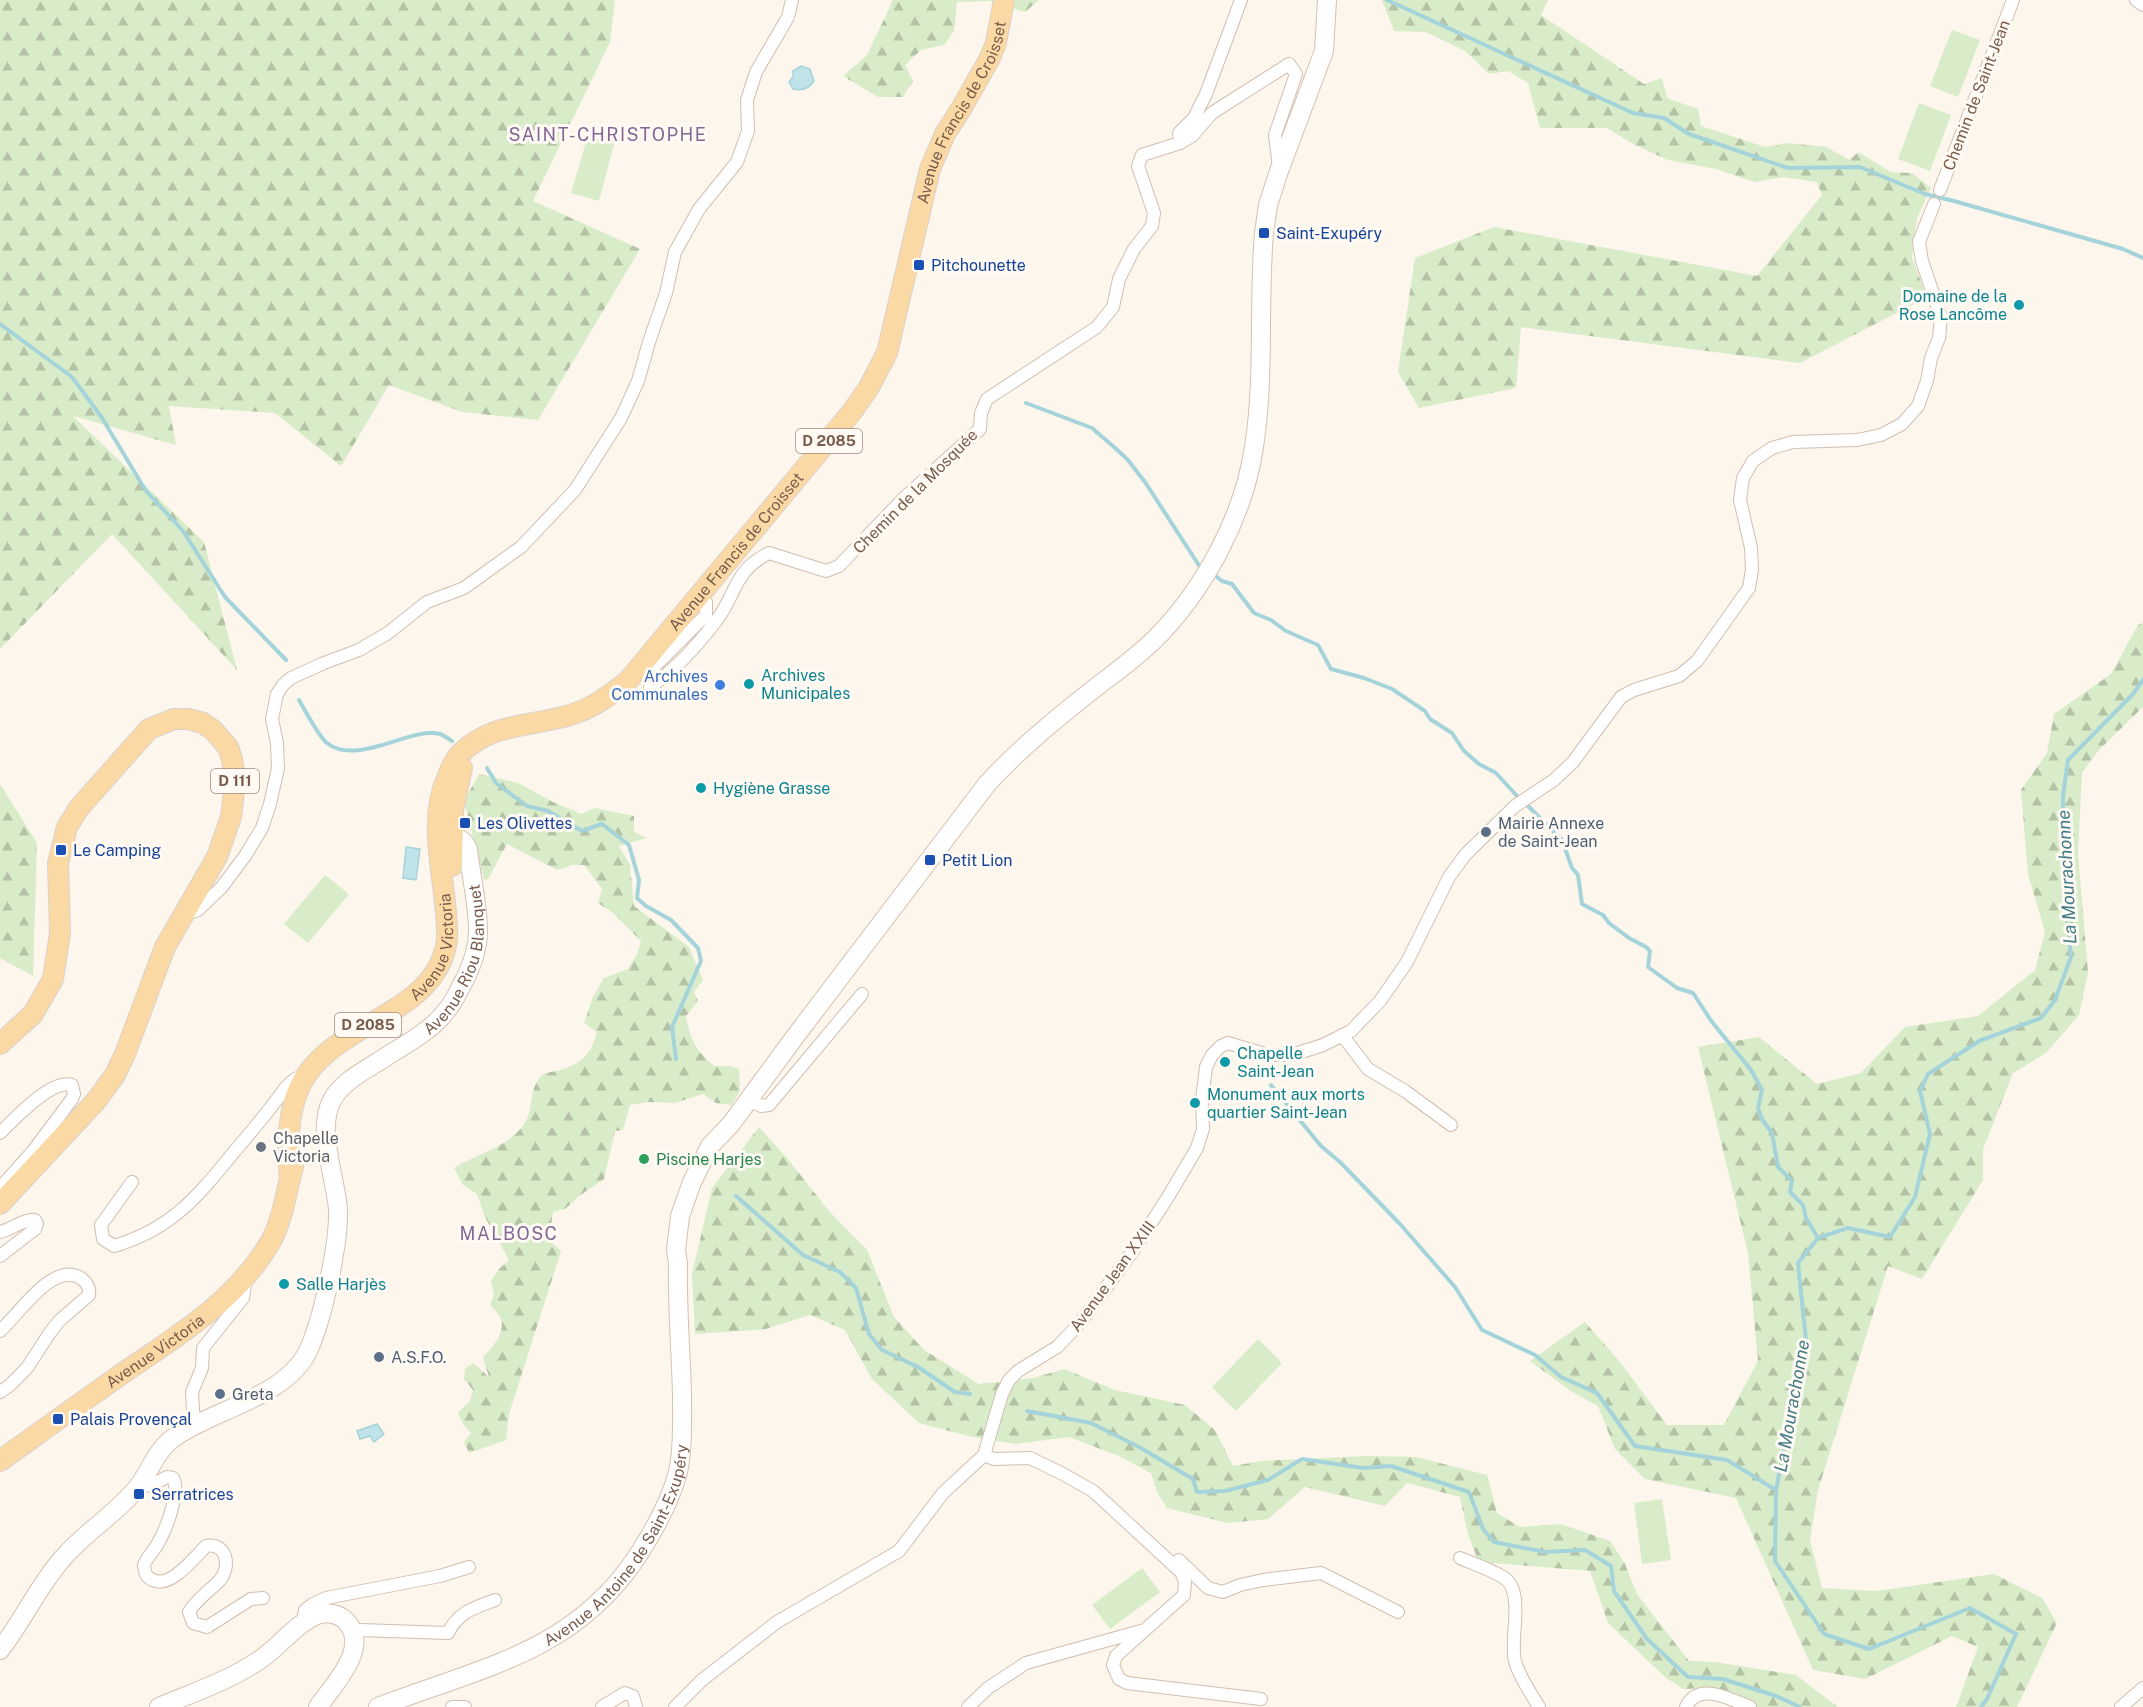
<svg xmlns="http://www.w3.org/2000/svg" width="2143" height="1707" viewBox="0 0 2143 1707" font-family="'Public Sans',sans-serif">
  <style>
    .forest { fill: url(#forest-firs) }
    .pitch { fill: #d8ecc9 }
    .water { fill: #bfe3e8; stroke: #a5d3da; stroke-width: 1.5 }
    .lines { fill: none; stroke-linecap: round; stroke-linejoin: round }
    .stream { stroke: #a5d3da; stroke-width: 4 }
    .street-casing { stroke: #d1beb0; stroke-width: 14 }
    .secondary-casing { stroke: #d6c0b0; stroke-width: 20 }
    .primary-casing { stroke: #dad1cd; stroke-width: 22 }
    .street { stroke: #fff; stroke-width: 12 }
    .secondary { stroke: #fff; stroke-width: 18 }
    .primary { stroke: #fbd9a5; stroke-width: 20 }
    .transit-dot { fill: #1a4fb4; stroke: #fffaf3; stroke-width: 2 }
    .culture-dot { fill: #0f9aa8; stroke: #fffaf3; stroke-width: 2 }
    .shop-dot { fill: #3f7fe0; stroke: #fffaf3; stroke-width: 2 }
    .service-dot { fill: #5c6f8a; stroke: #fffaf3; stroke-width: 2 }
    .worship-dot { fill: #6b7280; stroke: #fffaf3; stroke-width: 2 }
    .leisure-dot { fill: #2e9e5b; stroke: #fffaf3; stroke-width: 2 }
    .labels { text-anchor: middle; stroke-width: 6; stroke-linejoin: round; paint-order: stroke }
    .shield { fill: #fffaf3; stroke: #a28b7f; stroke-width: 1.5 }
    .shield-label { font-size: 15px; font-weight: bold; fill: #7a5c4d }
    .street-label { font-size: 16px; fill: #7a5c4d; stroke: #fffaf3 }
    .transit-label { font-size: 16px; fill: #164399; stroke: #fffaf3; text-anchor: start }
    .culture-label { font-size: 16px; fill: #0d838f; stroke: #fffaf3; text-anchor: start }
    .shop-label { font-size: 16px; fill: #366cbe; stroke: #fffaf3; text-anchor: end }
    .service-label { font-size: 16px; fill: #4e5e75; stroke: #fffaf3; text-anchor: start }
    .worship-label { font-size: 16px; fill: #5b616d; stroke: #fffaf3; text-anchor: start }
    .leisure-label { font-size: 16px; fill: #27864d; stroke: #fffaf3; text-anchor: start }
    .neighbourhood-label { font-size: 18px; letter-spacing: 1.5px; fill: #846695; stroke: #fffaf3 }
    .water-label { font-size: 18px; font-style: italic; fill: #437c86; stroke: #fffaf3 }
  </style>
  <defs>
    <pattern id="forest-firs" width="22" height="20" patternUnits="userSpaceOnUse" patternTransform="scale(1.5)"><rect width="22" height="20" fill="#d8ecc9"/><path d="M5 1l3.5 6h-7zM16 11l3.5 6h-7z" fill="#b4c2a5"/></pattern>
  </defs>
  <rect width="100%" height="100%" fill="#fdf6ec"/>
  <!-- forest -->
  <g class="forest">
    <path d="M0,0H615L610,42L533,201L640,249L538,420L462,412L389,385L341,466L275,413L169,406L176,445L73,416L204,542L237,670L112,534L0,649Z"/>
    <path d="M893,0H1039L1025,12L990,1L957,2L954,31L944,45L921,50L905,65L913,81L903,97H878L843,76L867,55Z"/>
    <path d="M1382,0H1548L1541,15L1644,84L1662,78L1667,98L1698,109L1701,126L1765,147L1788,143L1826,147L1850,160L1858,152L1891,172L1912,173L1931,188L1917,218L1912,258L1925,292L1918,302L1800,363L1521,327L1516,388L1419,408L1398,372L1415,258L1494,227L1757,276L1822,195L1817,182L1783,177L1755,182L1716,169L1668,160L1635,145L1607,128H1540L1528,83L1508,71L1489,74L1465,51L1426,32L1394,31Z"/>
    <path d="M2143,623V707L2098,751L2082,773L2078,853L2088,972L2079,1015L2046,1053L2013,1073L1983,1149V1180L1922,1279L1888,1266L1818,1490L1810,1540L1822,1588L1877,1591L1994,1574L2042,1598L2057,1623L2017,1707H1956L1978,1647L1952,1636L1865,1679L1813,1670L1736,1498L1645,1479L1615,1449L1598,1406L1572,1392L1530,1361L1585,1322L1620,1362L1667,1425H1724L1758,1361L1748,1253L1698,1047L1759,1037L1817,1084L1861,1073L1905,1027L1978,1016L2035,970L2045,932L2028,874L2021,790L2047,753L2054,714L2111,674L2138,625Z"/>
    <path d="M479,774L518,783L553,802L581,814L595,808L634,816V832L647,838L619,846L630,865L634,906L689,947L703,980L694,992L698,1001L686,1016C691,1040 695,1050 714,1066H729L739,1069L740,1090L732,1105L716,1103L703,1094L675,1103L649,1102L630,1105L623,1130L615,1131L604,1179L579,1196L565,1209L553,1212L549,1240L561,1251L509,1414L506,1440L469,1453L464,1442L471,1433L463,1424L458,1413L470,1401L473,1390L464,1379L465,1369L473,1363L489,1377L483,1357C493,1347 507,1331 500,1317C498,1313 493,1308 490,1305L494,1295L491,1281L500,1268L509,1260L485,1217L477,1194L463,1185L454,1168C476,1154 509,1147 524,1124C535,1109 527,1087 544,1074C547,1072 553,1072 557,1071C582,1064 590,1056 597,1032L584,1023L593,997L604,978L628,969L637,954L641,941L612,912L598,903L602,889L584,865H573L557,870L507,844L488,879L484,880L464,801Z"/>
    <path d="M0,784L37,843L33,976L0,958Z"/>
    <path d="M759,1127L787,1158L829,1211L867,1250L894,1317L924,1350L979,1384L1033,1378L1064,1369L1115,1390L1185,1405L1215,1430L1233,1466L1261,1461L1368,1456L1416,1457L1487,1475L1497,1513L1520,1527L1561,1524L1610,1541L1625,1564L1637,1594L1689,1661L1715,1662L1796,1675L1838,1707H1758L1731,1693L1710,1688L1683,1689L1666,1678L1608,1623L1590,1571L1492,1563L1477,1558L1468,1534L1460,1497L1407,1483L1385,1506L1305,1487L1268,1519L1228,1523L1167,1508L1157,1492L1151,1473L1119,1456L1069,1437L1016,1444L968,1436L919,1423L872,1379L845,1330L810,1315L766,1329L695,1334L692,1274L712,1188Z"/>
  </g>
  <!-- pitch -->
  <g class="pitch">
    <path d="M1952,30L1980,40L1958,97L1930,86Z"/>
    <path d="M1919,103L1951,115L1930,171L1898,159Z"/>
    <path d="M588,135L615,141L599,201L571,193Z"/>
    <path d="M325,875L349,894L308,943L284,924Z"/>
    <path d="M1258,1339L1282,1363L1236,1411L1212,1387Z"/>
    <path d="M1662,1499L1671,1560L1642,1564L1634,1503Z"/>
    <path d="M1142,1568L1160,1592L1110,1629L1092,1605Z"/>
  </g>
  <!-- water -->
  <g class="water">
    <path d="M801,66L810,69L814,81C809,89 802,91 793,89L789,82L793,77V71Z"/>
    <path d="M406,847L420,849L416,880L403,878Z"/>
    <path d="M377,1424L384,1434L374,1442L370,1436L360,1439L357,1431Z"/>
  </g>
  <g class="lines">
    <!-- stream -->
    <g class="stream">
      <path d="M1387,0L1633,113L1664,118L1689,134L1788,168L1860,167L1925,194L1954,201L2123,249L2143,258"/>
      <path d="M0,324L72,377L102,418L146,491L183,531L225,597L286,660"/>
      <path d="M1026,403L1092,428L1114,447L1127,459L1145,482L1200,567"/>
      <path d="M1213,574L1222,581L1232,584L1254,613L1271,620L1286,631L1318,645L1331,669L1364,678L1392,689L1425,711L1430,719L1452,733L1464,751L1479,764L1496,773L1517,796"/>
      <path d="M299,700C305,710 319,737 327,743C357,767 411,726 440,734C444,735 448,739 452,741"/>
      <path d="M487,768L496,783L527,806L548,811L582,831L602,824L629,845L639,880L637,898L646,906L671,920L698,948L701,961L672,1027L676,1059"/>
      <path d="M1528,806L1562,840L1572,868L1578,875L1582,904L1603,915L1609,923L1629,938L1646,947L1650,951L1648,967L1677,988L1693,993L1712,1022L1751,1070L1762,1090L1758,1108L1762,1119L1772,1133L1778,1167L1792,1181L1790,1192L1803,1205L1806,1218L1818,1238"/>
      <path d="M1271,1085L1321,1146L1340,1162L1400,1224L1455,1287L1482,1330L1535,1355L1561,1377L1597,1393L1635,1446L1727,1460L1776,1490"/>
      <path d="M736,1196L803,1255L840,1272L856,1288L869,1334L882,1350L918,1367L955,1392L970,1394"/>
      <path d="M1027,1411L1091,1423L1139,1447L1193,1479L1197,1492L1225,1491L1268,1480L1302,1459L1363,1468L1391,1466L1469,1492L1483,1529L1494,1542L1545,1552L1585,1550L1611,1566L1614,1591L1647,1639L1688,1677L1723,1679L1776,1696L1800,1707"/>
      <path d="M1981,1707L1987,1699L2016,1634L1970,1608L1869,1649L1824,1634L1775,1561L1776,1490L1806,1340L1798,1263L1818,1238L1848,1228L1890,1237L1915,1197L1930,1134L1920,1091L1928,1074L1979,1041L2041,1018L2055,1000L2071,957L2064,888L2063,796L2068,760L2133,694L2143,680"/>
    </g>
    <defs>
      <g id="street">
        <path d="M2136,0L2143,5"/>
        <path d="M1180,143L1179,133L1194,118L1206,94L1241,0"/>
        <path d="M1940,190L2013,0"/>
        <path d="M700,595L706,602V615L654,667L650,687C675,670 697,646 716,621C737,594 733,571 769,553L826,571L839,566L902,500L980,429L981,413L987,399L1097,327L1113,307L1119,279L1134,249L1152,226L1154,213L1138,166L1142,155L1180,143L1192,136L1212,113L1289,64L1296,74L1275,135L1279,167"/>
        <path d="M184,915L198,910L221,888L245,856L262,828L270,804L278,768L277,743L272,719L277,694L283,685L291,678L324,663L359,650L388,633L427,602L464,588L521,547L575,490L621,418L638,381L649,342L666,293L675,252L699,209L737,162L748,131L747,100L756,72L788,17L792,0"/>
        <path d="M1342,1035L1368,1069L1405,1091L1451,1125"/>
        <path d="M748,1100L761,1106L769,1105L862,994"/>
        <path d="M0,1133C14,1119 52,1078 72,1085L74,1094L72,1099L33,1151L0,1188"/>
        <path d="M132,1182L101,1225L103,1239L114,1246C172,1229 198,1196 234,1152C252,1131 270,1110 286,1087L295,1079L306,1075"/>
        <path d="M0,1232C10,1230 26,1218 35,1220L37,1224L35,1229L0,1256"/>
        <path d="M0,1331C17,1317 54,1258 82,1279C88,1284 90,1289 89,1295L59,1321L49,1334L27,1368L9,1386L0,1392"/>
        <path d="M194,1426L192,1392L202,1368L203,1348L243,1298L246,1278"/>
        <path d="M984,1455L994,1459L1030,1458L1063,1474L1093,1491L1181,1572L1185,1581L1184,1595L1116,1656L1113,1665L1119,1679L1127,1683L1261,1699"/>
        <path d="M141,1483L149,1486L167,1477L173,1478C181,1492 165,1532 157,1545C153,1552 147,1557 144,1565C145,1572 145,1577 153,1580C170,1589 194,1558 206,1546C227,1542 231,1567 220,1580C210,1591 197,1598 189,1612L193,1623L207,1627L251,1599L263,1598"/>
        <path d="M1460,1558C1474,1564 1489,1569 1503,1577C1526,1591 1509,1638 1515,1661C1519,1677 1531,1693 1539,1707"/>
        <path d="M1179,1560L1208,1588L1223,1592L1240,1585L1263,1580L1321,1573L1398,1612"/>
        <path d="M303,1624L305,1610L313,1604L326,1598L440,1576L469,1567"/>
        <path d="M353,1632L360,1630L448,1633C458,1612 474,1608 495,1600"/>
        <path d="M452,1707H465"/>
        <path d="M602,1707L625,1693L633,1696L636,1707"/>
        <path d="M675,1707L702,1680L777,1622L899,1551L943,1493L984,1455L1002,1394L1009,1380L1018,1371L1057,1347L1080,1323L1133,1251L1168,1197L1197,1148L1203,1129L1202,1100L1206,1067L1212,1055L1221,1046L1228,1043L1268,1055H1292L1323,1045L1351,1031L1380,1001L1407,962L1449,877L1465,855L1515,806L1554,780L1573,762L1621,697L1634,690L1679,676L1697,661L1749,588L1752,570L1751,548L1740,500L1743,478L1753,461L1772,448L1793,442L1857,440L1881,435L1902,424L1918,406L1927,381L1931,358L1939,338L1941,317L1922,261L1919,242L1934,204"/>
        <path d="M968,1707L988,1688L1026,1663L1141,1631"/>
        <path d="M1686,1707C1698,1681 1730,1699 1750,1707"/>
        <path d="M2121,1707L2143,1688"/>
      </g>
      <g id="secondary">
        <path id="s1" d="M0,1650C23,1621 38,1586 63,1558C85,1532 116,1514 137,1488C150,1472 155,1452 172,1439C212,1409 287,1398 309,1349C323,1317 339,1244 338,1210C336,1178 316,1130 332,1100C343,1080 368,1069 387,1056C408,1043 432,1030 447,1010C455,1001 459,989 465,979C472,965 478,947 478,931C478,904 471,876 468,850C466,843 461,838 453,837"/>
        <path d="M159,1707C192,1693 228,1681 258,1661C279,1648 296,1622 320,1614C328,1612 338,1614 345,1620C372,1646 334,1684 318,1707"/>
        <path id="s2" d="M378,1707C488,1665 585,1650 648,1539C660,1519 672,1495 678,1472C683,1448 682,1421 682,1395C681,1352 677,1308 678,1264L676,1250L680,1216L692,1182L710,1146L731,1124L794,1038L987,784C1020,748 1057,718 1095,688C1117,671 1140,655 1159,635C1206,586 1244,515 1254,447C1265,377 1258,304 1264,233L1268,205L1279,171L1324,51L1327,0"/>
      </g>
      <g id="primary">
        <path d="M452,866L453,810L462,768"/>
        <path d="M0,1044L33,1014L53,979L60,933L58,863L67,827L79,808L149,729L174,719H188L203,723L213,730L228,747L232,759L235,782L231,817L217,857L165,947L125,1054L115,1075L96,1101L0,1204"/>
        <path id="s3" d="M290,1180C288,1153 287,1125 295,1099C319,1020 436,1022 447,940C448,928 446,915 445,903C441,864 430,815 447,778C450,770 454,761 460,754C492,722 531,727 570,715C592,709 610,695 628,681L851,413L868,389L887,353L930,169L945,134L961,109L990,58L996,43L1004,0"/>
        <path id="s4" d="M0,1461C39,1433 79,1404 119,1376C175,1337 236,1302 271,1241C283,1219 286,1192 293,1167"/>
      </g>
    </defs>
    <!-- street casing -->
    <use href="#street" class="street-casing"/>
    <!-- secondary casing -->
    <use href="#secondary" class="secondary-casing"/>
    <!-- primary casing -->
    <use href="#primary" class="primary-casing"/>
    <!-- street -->
    <use href="#street" class="street"/>
    <!-- secondary -->
    <use href="#secondary" class="secondary"/>
    <!-- primary -->
    <use href="#primary" class="primary"/>
  </g>
  <!-- markers -->
  <g class="transit-dot">
    <rect x="1258" y="227" width="12" height="12" rx="3"/>
    <rect x="913" y="259" width="12" height="12" rx="3"/>
    <rect x="459" y="817" width="12" height="12" rx="3"/>
    <rect x="55" y="844" width="12" height="12" rx="3"/>
    <rect x="924" y="854" width="12" height="12" rx="3"/>
    <rect x="52" y="1413" width="12" height="12" rx="3"/>
    <rect x="133" y="1488" width="12" height="12" rx="3"/>
  </g>
  <g class="culture-dot">
    <circle cx="2019" cy="305" r="6"/>
    <circle cx="749" cy="684" r="6"/>
    <circle cx="701" cy="788" r="6"/>
    <circle cx="1225" cy="1062" r="6"/>
    <circle cx="1195" cy="1103" r="6"/>
    <circle cx="284" cy="1284" r="6"/>
  </g>
  <circle class="shop-dot" cx="720" cy="685" r="6"/>
  <g class="service-dot">
    <circle cx="1486" cy="832" r="6"/>
    <circle cx="379" cy="1357" r="6"/>
    <circle cx="220" cy="1394" r="6"/>
  </g>
  <circle class="worship-dot" cx="261" cy="1147" r="6"/>
  <circle class="leisure-dot" cx="644" cy="1159" r="6"/>
  <g class="labels">
    <!-- shield labels -->
    <g class="shield">
      <rect x="796" y="429" width="66" height="24" rx="4.5"/>
      <rect x="211" y="769" width="48" height="24" rx="4.5"/>
      <rect x="335" y="1013" width="66" height="24" rx="4.5"/>
    </g>
    <g class="shield-label">
      <text x="829" y="446">D 2085</text>
      <text x="235" y="786">D 111</text>
      <text x="368" y="1030">D 2085</text>
    </g>
    <!-- street labels -->
    <g class="street-label">
      <text transform="translate(1976 95) rotate(-69)" y="6">Chemin de Saint-Jean</text>
      <text dy="6" stroke="none"><textPath href="#s3" startOffset="1359">Avenue Francis de Croisset</textPath></text>
      <text transform="translate(915 491) rotate(-45)" y="6">Chemin de la Mosquée</text>
      <text dy="6" stroke="none"><textPath href="#s3" startOffset="855">Avenue Francis de Croisset</textPath></text>
      <text dy="6" stroke="none"><textPath href="#s3" startOffset="298">Avenue Victoria</textPath></text>
      <text dy="6" stroke="none"><textPath href="#s1" startOffset="894">Avenue Riou Blanquet</textPath></text>
      <text transform="translate(1112 1276) rotate(-54)" y="6">Avenue Jean XXIII</text>
      <text dy="6" stroke="none"><textPath href="#s4" startOffset="190">Avenue Victoria</textPath></text>
      <text dy="6" stroke="none"><textPath href="#s2" startOffset="304">Avenue Antoine de Saint-Exupéry</textPath></text>
    </g>
    <!-- transit labels -->
    <g class="transit-label">
      <text x="1276" y="239">Saint-Exupéry</text>
      <text x="931" y="271">Pitchounette</text>
      <text x="477" y="829">Les Olivettes</text>
      <text x="73" y="856">Le Camping</text>
      <text x="942" y="866">Petit Lion</text>
      <text x="70" y="1425">Palais Provençal</text>
      <text x="151" y="1500">Serratrices</text>
    </g>
    <!-- culture labels -->
    <g class="culture-label">
      <text x="2007" y="302" text-anchor="end">Domaine de la<tspan x="2007" dy="18">Rose Lancôme</tspan></text>
      <text x="761" y="681">Archives<tspan x="761" dy="18">Municipales</tspan></text>
      <text x="713" y="794">Hygiène Grasse</text>
      <text x="1237" y="1059">Chapelle<tspan x="1237" dy="18">Saint-Jean</tspan></text>
      <text x="1207" y="1100">Monument aux morts<tspan x="1207" dy="18">quartier Saint-Jean</tspan></text>
      <text x="296" y="1290">Salle Harjès</text>
    </g>
    <!-- shop labels -->
    <g class="shop-label">
      <text x="708" y="682">Archives<tspan x="708" dy="18">Communales</tspan></text>
    </g>
    <!-- service labels -->
    <g class="service-label">
      <text x="1498" y="829">Mairie Annexe<tspan x="1498" dy="18">de Saint-Jean</tspan></text>
      <text x="391" y="1363">A.S.F.O.</text>
      <text x="232" y="1400">Greta</text>
    </g>
    <!-- worship labels -->
    <g class="worship-label">
      <text x="273" y="1144">Chapelle<tspan x="273" dy="18">Victoria</tspan></text>
    </g>
    <!-- leisure labels -->
    <g class="leisure-label">
      <text x="656" y="1165">Piscine Harjes</text>
    </g>
    <!-- neighbourhood labels -->
    <g class="neighbourhood-label">
      <text x="608" y="141">SAINT-CHRISTOPHE</text>
      <text x="509" y="1240">MALBOSC</text>
    </g>
    <!-- water labels -->
    <g class="water-label">
      <text transform="translate(2067 877) rotate(-93)" y="6">La Mourachonne</text>
      <text transform="translate(1792 1406) rotate(-80)" y="6">La Mourachonne</text>
    </g>
  </g>
</svg>
